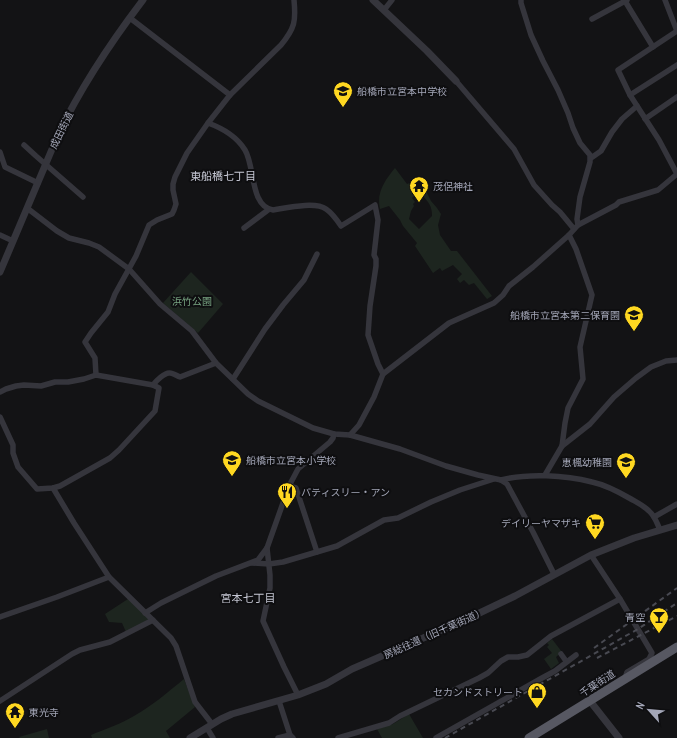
<svg xmlns="http://www.w3.org/2000/svg" width="677" height="738" viewBox="0 0 677 738" font-family="'PT Sans Narrow','Noto Sans JP',sans-serif">
  <style>
    .green { fill: #1d251f; fill-rule: evenodd }
    .lines { fill: none; stroke-linecap: round; stroke-linejoin: round }
    .minor { stroke: #35353c; stroke-width: 5.5 }
    .tertiary { stroke: #35353c; stroke-width: 7 }
    .trunk { stroke: #575862; stroke-width: 9 }
    .rail { stroke: #484951; stroke-width: 2; stroke-dasharray: 5 4; stroke-linecap: butt }
    .labels { text-anchor: middle; stroke-width: 4; stroke-linejoin: round; paint-order: stroke }
    .poi-label { font-size: 10px; fill: #a3a6b7; stroke: #0e0e10; text-anchor: start }
    .street-label { font-size: 10px; fill: #a3a6b7; stroke: #0e0e10 }
    .park-label { font-size: 10px; fill: #78a482; stroke: #0e0e10 }
    .neighbourhood-label { font-size: 11px; fill: #c4c6d2; stroke: #0e0e10 }
  </style>
  <rect width="100%" height="100%" fill="#131315"/>
  <!-- green -->
  <g class="green">
    <path d="M395,168L407,184L412,182L414,184L420,179L431,201L437,208L441,214L438,225L440,235L451,251H457L492,296L487,299L474,283L469,285L464,280L460,283L457,279L462,274L453,265L442,271L440,268L433,273L415,246L417,243L403,226L400,220L389,206L380,209C376,193 385,180 395,168ZM416,194L419,198L423,196C429,203 432,206 432,216L419,229L409,219L411,211L414,206L413,204L415,202L412,198Z"/>
    <path d="M191,272L223,304L198,333L163,303Z"/>
    <path d="M128,599L149,619L126,632L122,623L109,622L105,614Z"/>
    <path d="M552,639L562,652L556,657L559,663L551,669L544,659L552,653L547,647L549,645L547,643Z"/>
    <path d="M184,679L195,707L166,731L170,738H92L91,735C105,729 121,724 134,716C152,706 168,692 184,679Z"/>
    <path d="M409,714L423,738H382L377,729L393,724Z"/>
    <path d="M47,729L49,738H20L19,737Z"/>
  </g>
  <g class="lines">
    <!-- minor -->
    <g class="minor">
      <path d="M521,0V3L531,35L543,61L558,90L568,113L573,128L580,143L590,155V162L580,197L577,219L578,225"/>
      <path d="M665,0L677,31"/>
      <path d="M625,1L653,47"/>
      <path d="M384,10L392,0"/>
      <path d="M130,18L230,95"/>
      <path d="M592,19L627,0"/>
      <path d="M456,81L514,149L534,185L552,205L560,212L574,229"/>
      <path d="M630,95L677,65"/>
      <path d="M645,119L677,97"/>
      <path d="M208,123C222,128 237,137 245,150C255,166 250,207 273,210C286,208 315,201 326,209C332,213 337,220 341,226L375,205L378,220L374,255L376,259V266L370,306L368,335L378,364L383,374"/>
      <path d="M24,145L36,156L83,197"/>
      <path d="M0,152L5,167L38,183"/>
      <path d="M591,158L601,151L612,132L622,119L637,106"/>
      <path d="M27,208L57,231L69,238L89,243L99,247L129,269L160,304L192,331L216,363L248,394L258,401L313,428L334,434L350,435L400,449L446,466L478,475L501,480L507,484L533,532L554,574"/>
      <path d="M244,228L268,210"/>
      <path d="M0,235L13,241"/>
      <path d="M96,375L95,358L85,342L91,333L108,312L115,294L136,256L149,225L157,220L172,214L174,210L176,204L173,190V184L175,177L187,153L208,123L230,95L281,45C295,28 296,21 294,0"/>
      <path d="M233,379L265,329L283,305L304,280L317,254"/>
      <path d="M0,392L6,389L16,386L24,385L41,386L55,382H68L84,379L96,375L153,385C156,381 165,372 170,373C173,373 177,376 180,377L216,363"/>
      <path d="M0,417L13,445V453L18,467L37,489L53,488L60,486L110,458L119,450L155,411L159,388L153,385"/>
      <path d="M350,435L359,425L374,397L383,374L449,323L494,303L503,295L509,286L533,267L569,235L578,225L616,205L619,202L658,190L677,174L659,140L630,95L618,70L677,31"/>
      <path d="M562,446L590,424L614,397L636,378L651,367L666,361L677,360"/>
      <path d="M545,475L562,446L565,423L568,408L583,379L580,347L592,295L576,249L569,235"/>
      <path d="M501,480C528,473 565,475 592,482C606,485 619,492 631,499C638,503 644,506 649,511C655,516 657,523 660,530"/>
      <path d="M289,486L296,488L317,552"/>
      <path d="M53,488L74,523L109,577L171,638L176,646L195,702L212,724"/>
      <path d="M654,517L677,504"/>
      <path d="M267,548L270,575V588L263,621L284,667L298,695"/>
      <path d="M591,555L620,599L652,653L649,659L627,672L625,678"/>
      <path d="M252,563L269,564L283,562L337,546L384,520L398,518L431,502L460,490L494,479"/>
      <path d="M145,613L161,603L216,576L258,560L267,548L289,486L298,469L330,442L333,438L334,434"/>
      <path d="M0,617L57,597L109,577"/>
      <path d="M561,654L566,661"/>
      <path d="M0,701L72,654L80,650L110,642L153,620"/>
      <path d="M279,701L290,735L293,738"/>
      <path d="M207,728L213,738"/>
      <path d="M278,738L290,735"/>
      <path d="M338,738L389,723L400,716L479,678L488,673L501,661L508,657H518L527,655L551,636L620,599"/>
      <path d="M436,738L542,678L555,671L576,655"/>
    </g>
    <!-- tertiary -->
    <g class="tertiary">
      <path d="M373,0L427,51L456,81"/>
      <path d="M0,272L58,135C81,87 111,42 143,0"/>
      <path d="M590,701L619,738"/>
      <path d="M190,738L221,719L232,714L298,695L326,684L352,669L467,619L515,596L591,555L634,538L677,525"/>
    </g>
    <!-- trunk -->
    <path class="trunk" d="M529,738L677,647"/>
    <!-- rail -->
    <g class="rail">
      <path d="M594,648L677,588"/>
      <path d="M597,658L677,616"/>
      <path d="M445,738L638,629L677,603"/>
    </g>
  </g>
  <!-- icons -->
  <defs>
    <symbol id="school-pin" viewBox="-11 -11 22 30"><path d="M0 17L-7.5 6A9.5 9.5 0 1 1 7.5 6Z" fill="#ffd821" stroke="#0e0e10"/><path d="M0-5L7-2L0 1L-7-2ZM-4 1L0 2.5L4 1V4Q0 6-4 4Z" fill="#111"/></symbol>
    <symbol id="temple-pin" viewBox="-11 -11 22 30"><path d="M0 17L-7.5 6A9.5 9.5 0 1 1 7.5 6Z" fill="#ffd821" stroke="#0e0e10"/><path d="M0-6L5-2H3V0L6.5 2.5H4V6H1.5V3h-3V6H-4V2.5H-6.5L-3 0V-2H-5Z" fill="#111"/></symbol>
    <symbol id="restaurant-pin" viewBox="-11 -11 22 30"><path d="M0 17L-7.5 6A9.5 9.5 0 1 1 7.5 6Z" fill="#ffd821" stroke="#0e0e10"/><path d="M-5-6h1v4h1v-4h1v4h1v-4h1v5L-1.5 .5V6h-2V.5L-5-1ZM5-6V6H3V1.5H1.5Q1.5-4 5-6Z" fill="#111"/></symbol>
    <symbol id="supermarket-pin" viewBox="-11 -11 22 30"><path d="M0 17L-7.5 6A9.5 9.5 0 1 1 7.5 6Z" fill="#ffd821" stroke="#0e0e10"/><path d="M-6-5.5h2.5l.6 2H6L4.5 2H-2.5L-4.4-4H-6ZM-1.5 3.2a1.3 1.3 0 1 0 .1 0ZM3 3.2a1.3 1.3 0 1 0 .1 0Z" fill="#111"/></symbol>
    <symbol id="bar-pin" viewBox="-11 -11 22 30"><path d="M0 17L-7.5 6A9.5 9.5 0 1 1 7.5 6Z" fill="#ffd821" stroke="#0e0e10"/><path d="M-6-5H6L.8 .8V4.5H3.5V6h-7V4.5H-.8V.8Z" fill="#111"/></symbol>
    <symbol id="shop-pin" viewBox="-11 -11 22 30"><path d="M0 17L-7.5 6A9.5 9.5 0 1 1 7.5 6Z" fill="#ffd821" stroke="#0e0e10"/><path d="M-5-2.5h2.3a2.7 3.5 0 0 1 5.4 0H5L5.5 6h-11ZM-1.5-2.5h3a1.5 2.3 0 0 0-3 0Z" fill="#111"/></symbol>
  </defs>
  <g fill-rule="evenodd">
    <use href="#school-pin" x="332" y="80" width="22" height="30"/>
    <use href="#temple-pin" x="408" y="175" width="22" height="30"/>
    <use href="#school-pin" x="623" y="304" width="22" height="30"/>
    <use href="#school-pin" x="221" y="449" width="22" height="30"/>
    <use href="#school-pin" x="615" y="451" width="22" height="30"/>
    <use href="#restaurant-pin" x="276" y="481" width="22" height="30"/>
    <use href="#supermarket-pin" x="584" y="512" width="22" height="30"/>
    <use href="#bar-pin" x="648" y="606" width="22" height="30"/>
    <use href="#shop-pin" x="526" y="681" width="22" height="30"/>
    <use href="#temple-pin" x="4" y="701" width="22" height="30"/>
  </g>
  <g class="labels">
    <!-- poi labels -->
    <g class="poi-label">
      <text x="357" y="95">船橋市立宮本中学校</text>
      <text x="433" y="190">茂侶神社</text>
      <text x="620" y="319" text-anchor="end">船橋市立宮本第二保育園</text>
      <text x="246" y="464">船橋市立宮本小学校</text>
      <text x="612" y="466" text-anchor="end">恵楓幼稚園</text>
      <text x="301" y="496">パティスリー・アン</text>
      <text x="581" y="527" text-anchor="end">デイリーヤマザキ</text>
      <text x="645" y="621" text-anchor="end">青空</text>
      <text x="523" y="696" text-anchor="end">セカンドストリート</text>
      <text x="29" y="716">東光寺</text>
    </g>
    <!-- street labels -->
    <g class="street-label">
      <text transform="translate(61 130) rotate(-64)" y="4">成田街道</text>
      <text transform="translate(434 633) rotate(-24)" y="4">房総往還（旧千葉街道）</text>
      <text transform="translate(597 683) rotate(-33)" y="4">千葉街道</text>
    </g>
    <!-- park labels -->
    <g class="park-label">
      <text x="192" y="305">浜竹公園</text>
    </g>
    <!-- neighbourhood labels -->
    <g class="neighbourhood-label">
      <text x="223" y="180">東船橋七丁目</text>
      <text x="248" y="602">宮本七丁目</text>
    </g>
  </g>
  <!-- north arrow -->
  <g transform="translate(649 710) rotate(297)" stroke="#0e0e10" stroke-width="3" paint-order="stroke">
  <path d="M0-3L7 15L0 10L-7 15Z" fill="#a3a6b7"/>
  <text y="-6" font-size="11" font-weight="bold" text-anchor="middle" fill="#a3a6b7">N</text>
  </g>
</svg>
